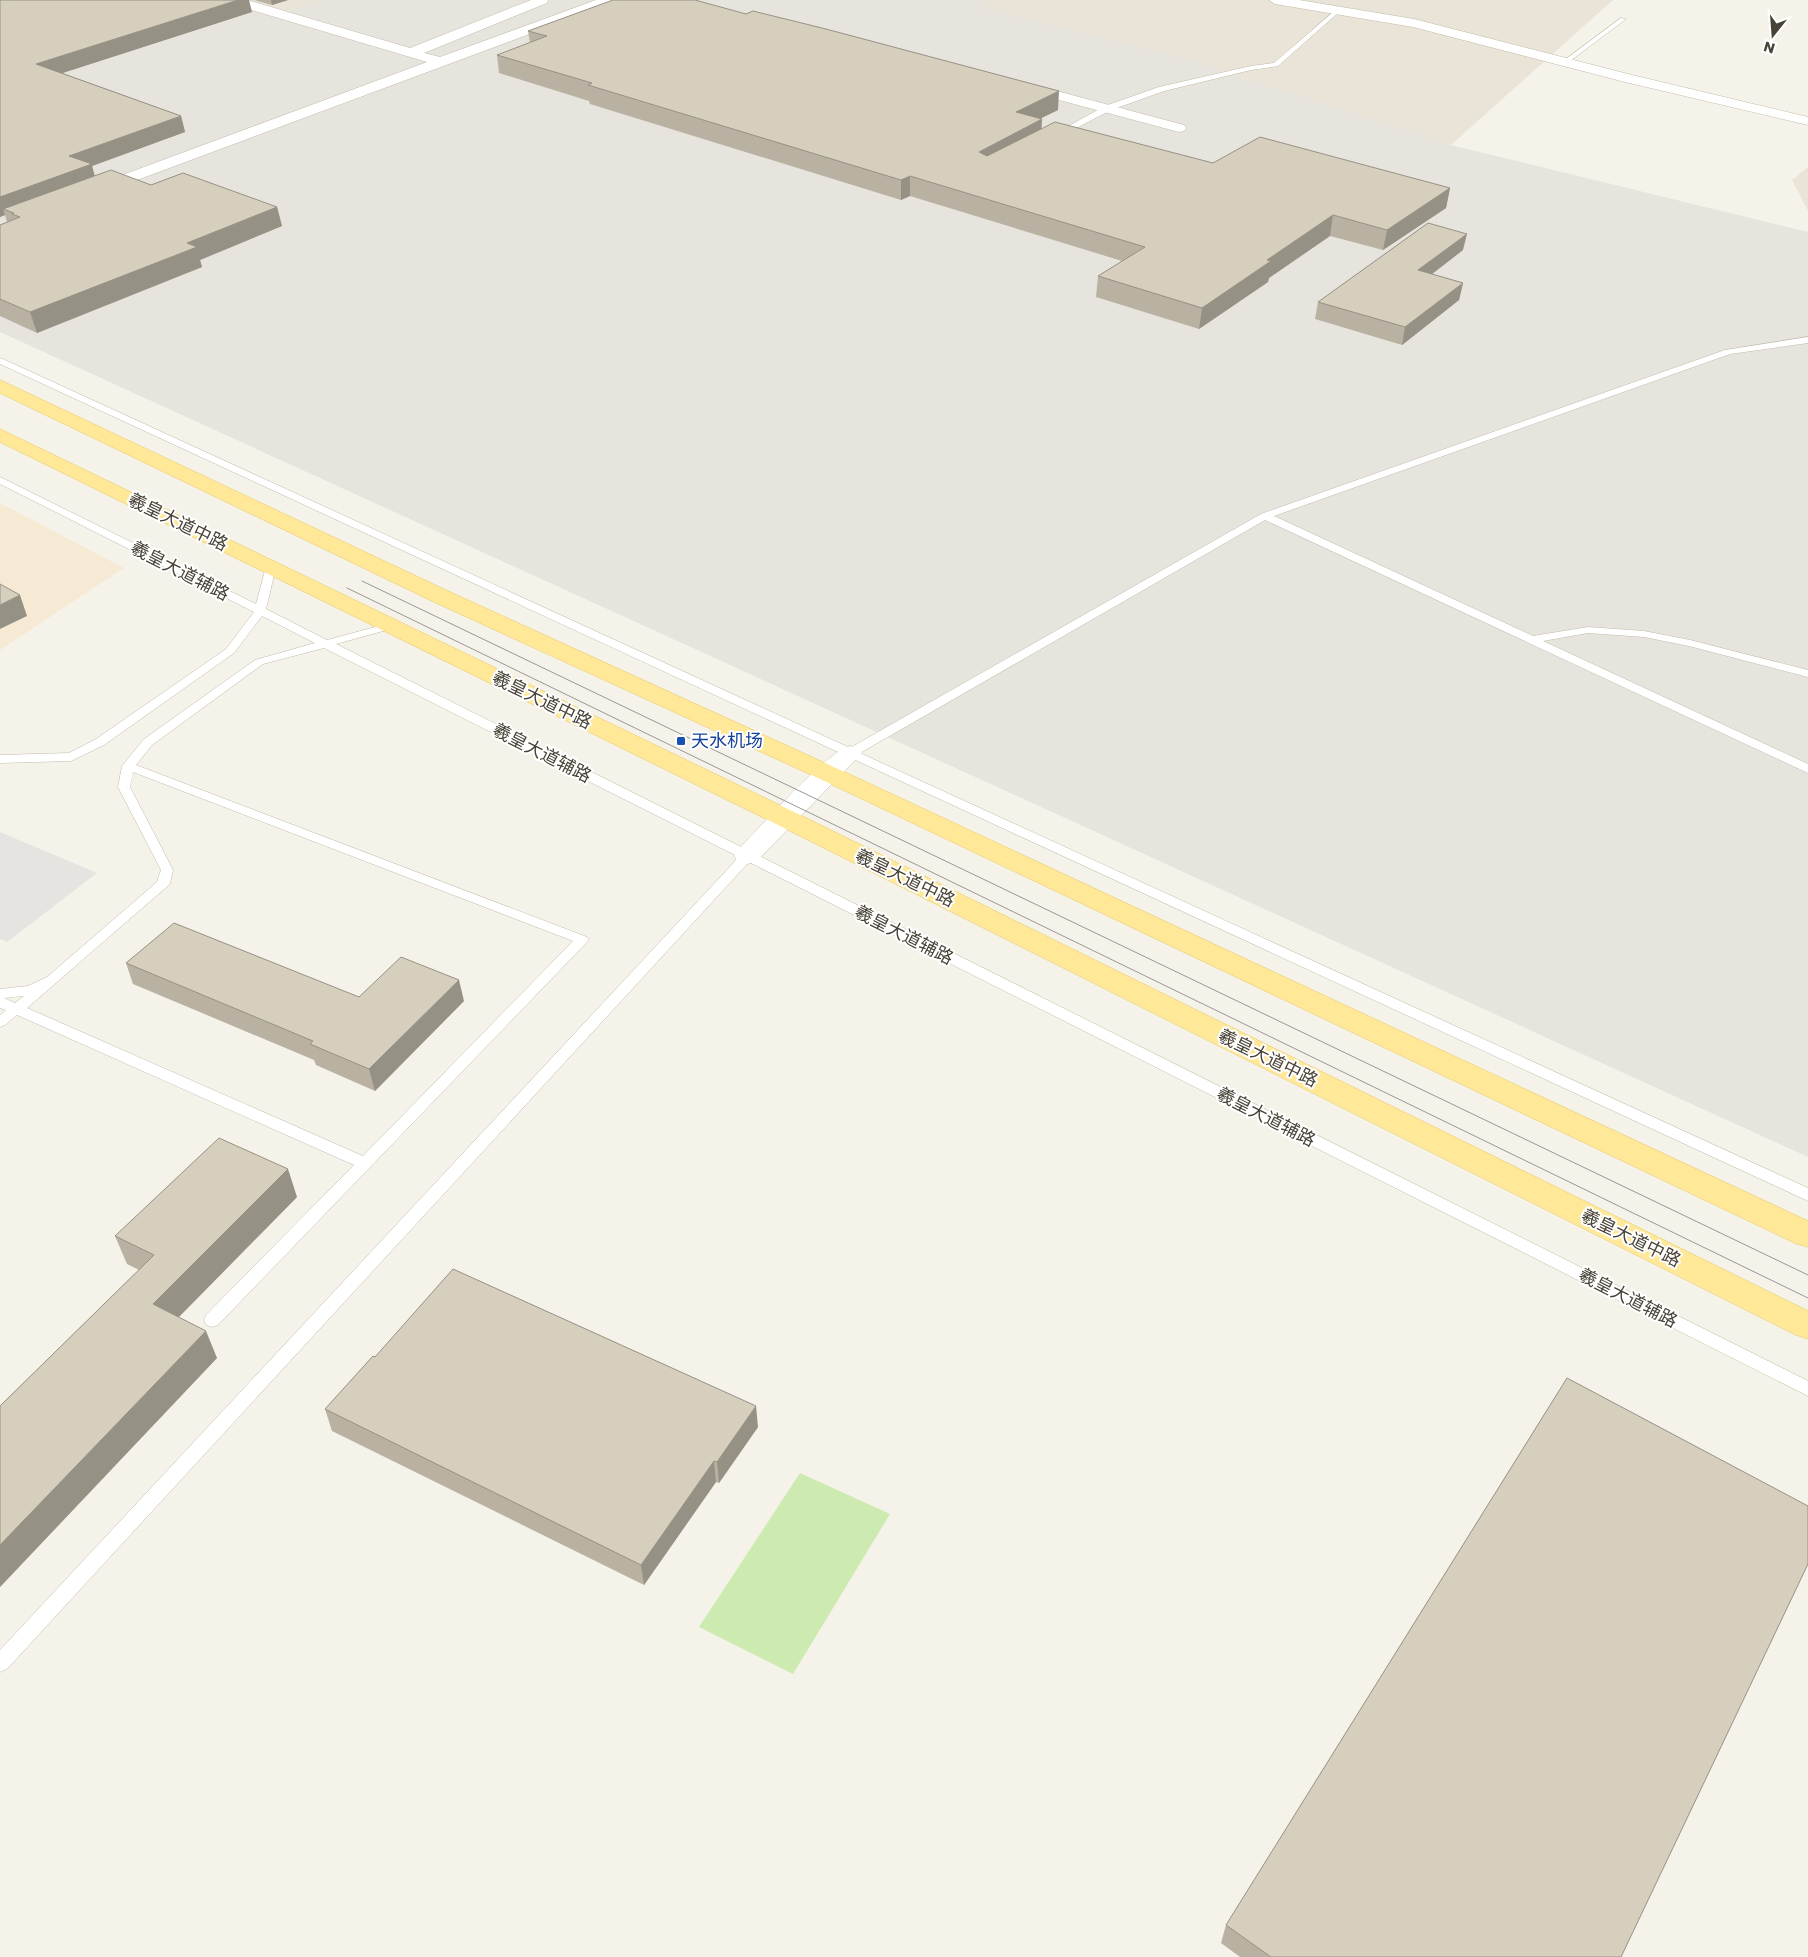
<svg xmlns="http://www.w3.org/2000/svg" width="1808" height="1957" viewBox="0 0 1808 1957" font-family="Poppins,'Noto Sans SC',sans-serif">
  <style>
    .residential { fill: #e9e4d7 }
    .commercial { fill: #f7ead4 }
    .industrial { fill: #e7e4de }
    .green { fill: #cdeab1 }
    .parking { fill: #e6e4e1 }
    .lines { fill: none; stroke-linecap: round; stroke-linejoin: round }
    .service-casing { stroke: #c1bbab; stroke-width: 1 }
    .minor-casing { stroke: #c1bbab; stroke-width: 1 }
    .primary-casing { stroke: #e7c865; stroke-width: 1 }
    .service { fill: #fff; fill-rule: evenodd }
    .minor { fill: #fff; fill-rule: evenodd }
    .primary { fill: #ffe898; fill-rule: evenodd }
    .tram { stroke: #989898; stroke-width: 1 }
    .wall { fill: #b9b2a3 }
    .shaded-wall { fill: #969185 }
    .building { fill: #d7cfbe; stroke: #969185 }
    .transit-dot { fill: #1a4fb4; stroke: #fff; stroke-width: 2 }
    .labels { text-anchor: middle; stroke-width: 4; stroke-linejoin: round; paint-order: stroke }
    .street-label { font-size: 18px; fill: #494337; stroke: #fff }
    .transit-label { font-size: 18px; fill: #164399; stroke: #fff; text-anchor: start }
  </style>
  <rect width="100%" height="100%" fill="#f5f2e9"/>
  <!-- residential -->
  <g class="residential">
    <path d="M232,0H319L280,14Z"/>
    <path d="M975,0H1613L1451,145L1186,59L994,12Z"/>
    <path d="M1808,167V211L1792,180Z"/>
  </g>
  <!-- commercial -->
  <path class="commercial" d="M0,503L124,568L0,650Z"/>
  <!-- industrial -->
  <path class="industrial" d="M0,0H232L280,14L319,0H975L994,12L1186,59L1451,145L1808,232V1157L0,332Z"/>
  <!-- green -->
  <path class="green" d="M800,1473L890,1514L793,1674L699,1627Z"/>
  <!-- parking -->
  <path class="parking" d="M0,832L97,873L7,942L0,939Z"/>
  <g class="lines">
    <defs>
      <g id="service">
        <path d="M1338,8L1341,10L1340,11L1278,66L1251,70L1164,91L1111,110L1059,137L1052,135L1105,106L1159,87L1251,66L1274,63Z"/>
        <path d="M1621,18L1626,19L1566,64H1562V62Z"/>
        <path d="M1808,337V343L1730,354L1274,516L1533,636L1588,627L1644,631L1690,640L1808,670V677L1689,646L1644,637L1588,633L1543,641L1808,764V773L1265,520L860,753L1808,1188V1201L0,364V358L3,359L850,748L1261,514L1725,350Z"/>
        <path d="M0,477L256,604L266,567L267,565H275L276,567L266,609L327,640L390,623L394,624L396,626L394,628L336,644L1808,1381V1396L749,862L7,1669L0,1672V1650L739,857L324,648L263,664L152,745L136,765L587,937L589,940L218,1325L212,1327L206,1325L204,1320L206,1315L354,1165L17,1015L5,1025L0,1027V1015L6,1010L0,1008V989L28,986L47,977L157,882L161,870L118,787L122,766L144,739L255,660L315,643L262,616L234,653L104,745L71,761L0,763V755L69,753L96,739L226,649L254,612L0,484ZM133,772L573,941L363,1156L27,1008L170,884L173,870L130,787ZM24,996L15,1003L4,998Z"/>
      </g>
      <g id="minor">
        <path d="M227,0H247L410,48L531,0H548L547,3L424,53L440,57L596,0H614L613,3L102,193H90L88,190L90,187L427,62L228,3Z"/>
        <path d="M1269,0H1299L1414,19L1632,75L1808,117V125L1625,82L1413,27L1275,4Z"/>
        <path d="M1023,82L1184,125L1186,128L1184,131L1179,132L1018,89L1016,86L1018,83Z"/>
        <path d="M850,746L859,748L862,753L756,862L747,864L738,862L734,856L738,850C759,828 826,752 850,746Z"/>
      </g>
      <g id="primary">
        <path d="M0,380L450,592L836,768L1808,1221V1247L1797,1244L818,778L434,602L0,393Z"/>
        <path d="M0,429L794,812L1808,1311V1339L1796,1335L776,824L0,442Z"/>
      </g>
    </defs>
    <!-- service casing -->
    <use href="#service" class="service-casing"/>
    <!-- minor casing -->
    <use href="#minor" class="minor-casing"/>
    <!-- primary casing -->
    <use href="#primary" class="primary-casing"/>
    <!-- service -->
    <use href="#service" class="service"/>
    <!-- minor -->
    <use href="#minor" class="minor"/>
    <!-- primary -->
    <use href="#primary" class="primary"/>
    <!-- tram -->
    <g class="tram">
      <path d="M362,581L1808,1275"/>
      <path d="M347,588L1808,1298"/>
    </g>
  </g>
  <!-- wall -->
  <g class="wall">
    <path d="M0,0L252,12L62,73L181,116L185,132L92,166L95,176L277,207L282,226L200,260L202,267L37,333L0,316V225L7,222L5,215L0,217Z"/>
    <path d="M254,0H288L272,5Z"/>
    <path d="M528,31L1058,110L1041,118L1042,119L1041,129L1213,163L1450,188L1446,208L1383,250L1330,236L1269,278L1268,282L1199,329L1096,297L1098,276L1122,261L910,196L901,200L590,104L589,101L499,73L497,55L530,43Z"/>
    <path d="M1463,250L1432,274L1463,283L1459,300L1402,345L1315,319L1318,302Z"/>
    <path d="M126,963L359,997L464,1001L375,1091L316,1065L314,1060L133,984Z"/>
    <path d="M297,1197L179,1317L217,1358L0,1587V1406L139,1270L127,1264L115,1236Z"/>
    <path d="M375,1357L758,1427L719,1483L716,1482L644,1585L332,1431L325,1409Z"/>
    <path d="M1226,1925L1621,1957H1240L1221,1943Z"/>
  </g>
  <!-- shaded-wall -->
  <g class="shaded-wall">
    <path d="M238,0H249L252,12L41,80L36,64Z"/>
    <path d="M271,0H288L272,5Z"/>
    <path d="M1059,91L1058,110L1015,131L1016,112Z"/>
    <path d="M181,116L185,132L92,166L96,182L3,209L5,215L0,217V197L69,156Z"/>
    <path d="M1042,119L1041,138L978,171L979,152Z"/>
    <path d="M910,176V196L901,200V180Z"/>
    <path d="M1450,188L1446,208L1383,250L1387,230Z"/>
    <path d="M277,207L282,226L200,260L202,267L37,333L30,312L187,243Z"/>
    <path d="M1333,215L1330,236L1269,278L1268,282L1199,329L1202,308L1267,260Z"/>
    <path d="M1467,234L1463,250L1415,287L1418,270Z"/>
    <path d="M1463,283L1459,300L1402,345L1405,327Z"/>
    <path d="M20,595L27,616L0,629V605Z"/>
    <path d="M459,980L464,1001L375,1091L369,1069Z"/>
    <path d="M288,1169L297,1197L164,1332L153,1304Z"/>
    <path d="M206,1331L217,1358L0,1587V1545Z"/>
    <path d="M756,1406L758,1427L719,1483L717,1462Z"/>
    <path d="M714,1461L716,1482L644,1585L641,1565Z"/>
  </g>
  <!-- building -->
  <g class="building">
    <path d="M0,0H238L36,64L181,116L69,156L92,164L0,197Z"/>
    <path d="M613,0H695L746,14L753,11L822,28L1059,91L1016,112L1042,119L979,152L987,156L1055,122L1213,163L1260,137L1450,188L1387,230L1333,215L1267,260L1271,261L1202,308L1098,276L1145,247L910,176L901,180L588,85L592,83L497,55L547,36L528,31Z"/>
    <path d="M111,170L151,185L183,173L277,207L187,243L197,247L30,312L0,299V225L20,217L12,214L14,213L3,209Z"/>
    <path d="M1428,223L1467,234L1418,270L1463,283L1405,327L1318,302Z"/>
    <path d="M0,584L20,595L0,605Z"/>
    <path d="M174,923L359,997L401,957L459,980L369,1069L310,1044L313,1041L126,963Z"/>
    <path d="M219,1138L288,1169L153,1304L206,1331L0,1545V1406L154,1255L115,1236Z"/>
    <path d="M453,1269L756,1406L717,1462L714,1461L641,1565L325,1409L373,1356L375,1357Z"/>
    <path d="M1567,1378L1808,1506V1564L1621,1957H1271L1226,1925Z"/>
  </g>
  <!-- markers -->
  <rect class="transit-dot" x="676" y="736" width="10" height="10" rx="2.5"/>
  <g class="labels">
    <!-- street labels -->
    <g class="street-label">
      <text transform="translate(178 522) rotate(26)" y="6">羲皇大道中路</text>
      <text transform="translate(180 571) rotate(27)" y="6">羲皇大道辅路</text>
      <text transform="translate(542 700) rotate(26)" y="6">羲皇大道中路</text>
      <text transform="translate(542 753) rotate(27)" y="6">羲皇大道辅路</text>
      <text transform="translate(905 878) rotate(26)" y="6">羲皇大道中路</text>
      <text transform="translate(904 935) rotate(27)" y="6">羲皇大道辅路</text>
      <text transform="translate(1268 1058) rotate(26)" y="6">羲皇大道中路</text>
      <text transform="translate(1266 1117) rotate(27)" y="6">羲皇大道辅路</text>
      <text transform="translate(1631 1238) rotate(26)" y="6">羲皇大道中路</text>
      <text transform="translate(1628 1298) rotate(27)" y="6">羲皇大道辅路</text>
    </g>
    <!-- transit labels -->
    <g class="transit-label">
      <text x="691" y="747">天水机场</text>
    </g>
  </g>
  <!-- north arrow -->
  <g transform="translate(1773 35) rotate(197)" stroke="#ffffff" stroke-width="4" paint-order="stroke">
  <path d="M0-4L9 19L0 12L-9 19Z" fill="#494337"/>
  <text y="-8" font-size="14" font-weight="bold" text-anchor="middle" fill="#494337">N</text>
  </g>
</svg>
